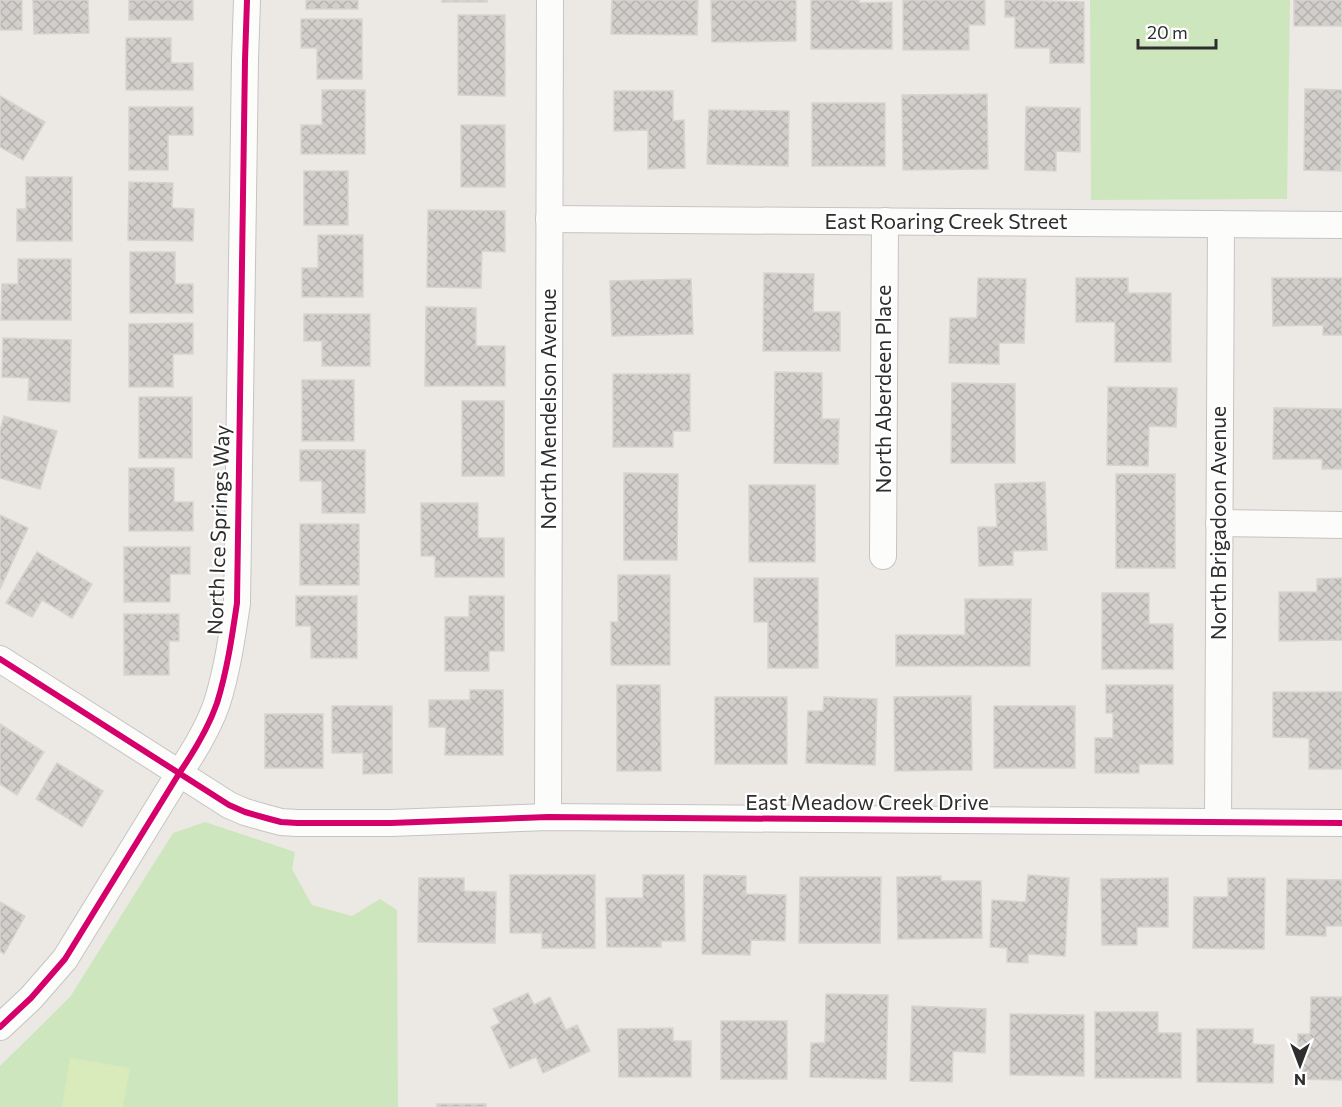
<svg xmlns="http://www.w3.org/2000/svg" width="1342" height="1107" viewBox="0 0 1342 1107" font-family="Commissioner,sans-serif">
  <style>
    .park { fill: #cee6be }
    .pitch { fill: #d9eabb }
    .building { fill: url(#building-cross-hatch); stroke: #d7d4d0; stroke-width: 1.5 }
    .lines { fill: none; stroke-linecap: round; stroke-linejoin: round }
    .minor-casing { stroke: #c5c4c5; stroke-width: 28 }
    .minor { stroke: #fcfcfb; stroke-width: 26 }
    .cycleway-casing { stroke: #fff; stroke-width: 10 }
    .cycleway { stroke: #d6006c; stroke-width: 6 }
    .labels { text-anchor: middle; stroke-width: 4.5; stroke-linejoin: round; paint-order: stroke }
    .street-label { font-size: 21px; fill: #2e2e2e; stroke: #fff }
  </style>
  <defs>
    <pattern id="building-cross-hatch" width="8" height="8" patternUnits="userSpaceOnUse" patternTransform="scale(1.5)"><rect width="8" height="8" fill="#d1cecb"/><path d="M0 0l8 8M0 8l8-8" fill="none" stroke="#b4b1af"/></pattern>
  </defs>
  <rect width="100%" height="100%" fill="#ece8e4"/>
  <!-- park -->
  <g class="park">
    <path d="M1090,0H1290L1287,199L1091,200Z"/>
    <path d="M205,822L295,852L292,869L312,905L352,916L380,899L397,910L398,1107H0V1066L70,997L173,833Z"/>
  </g>
  <!-- pitch -->
  <path class="pitch" d="M70,1058L130,1068L123,1107H62Z"/>
  <!-- building -->
  <g class="building">
    <rect x="0" y="0" width="22" height="30"/>
    <path d="M33,0H88L89,33L34,34Z"/>
    <rect x="129" y="0" width="64" height="20"/>
    <rect x="306" y="0" width="52" height="9"/>
    <rect x="442" y="0" width="45" height="2"/>
    <path d="M612,0H698L697,35L611,34Z"/>
    <path d="M711,0H796V41L712,42Z"/>
    <path d="M811,0H859V3L892,2V49H811Z"/>
    <path d="M903,0H985V25H969V50H903Z"/>
    <path d="M1005,0L1084,2V63H1050V48H1015V17H1005Z"/>
    <rect x="1294" y="0" width="48" height="26"/>
    <path d="M458,15H505V96L458,95Z"/>
    <path d="M301,19H362V79H317V48H301Z"/>
    <path d="M126,38H171V63H193V90H126Z"/>
    <path d="M1305,89L1342,90L1341,171L1304,170Z"/>
    <path d="M322,90H365V154H301V125H322Z"/>
    <path d="M614,91H673V121L684,120L685,168L648,169V130L614,131Z"/>
    <path d="M987,94L988,169L903,170L902,95Z"/>
    <path d="M0,96L45,122L23,160L0,147Z"/>
    <rect x="812" y="103" width="73" height="63"/>
    <path d="M129,107H193V135H168V170H129Z"/>
    <path d="M1026,107L1080,108V152L1056,151V171L1025,170Z"/>
    <path d="M709,110L789,111L788,166L707,164Z"/>
    <rect x="461" y="125" width="44" height="62"/>
    <rect x="304" y="171" width="44" height="54"/>
    <path d="M26,177H72V241H17V209H26Z"/>
    <path d="M129,182L173,183L172,208L194,209L193,241L128,240Z"/>
    <path d="M428,210L505,211V252L482,251L481,288L427,287Z"/>
    <path d="M318,235H363V297H302V268H318Z"/>
    <path d="M130,252H175V284H193V313H130Z"/>
    <path d="M18,259H71V320H1L2,284H18Z"/>
    <path d="M764,273L814,274L813,312H840V351H763Z"/>
    <path d="M978,278L1026,279L1024,343H999V364L949,363L950,318H977Z"/>
    <path d="M1076,278H1128V293H1171V362H1115V322H1076Z"/>
    <path d="M1272,278H1342V335H1323V325L1273,326Z"/>
    <path d="M691,279L693,334L612,336L610,281Z"/>
    <path d="M426,307L476,308V346H505V386H425Z"/>
    <path d="M304,314H370V366H322V341H304Z"/>
    <path d="M193,323V354H173V387H129V324Z"/>
    <path d="M3,338L71,340L70,402L28,400L29,378L2,377Z"/>
    <path d="M775,372L822,373V419H839L838,464L774,463Z"/>
    <path d="M613,374H690V431H673V447H613Z"/>
    <rect x="302" y="380" width="52" height="61"/>
    <path d="M952,383L1015,384V463H951Z"/>
    <path d="M1108,387L1177,388L1176,427L1149,426L1148,466L1107,465Z"/>
    <rect x="139" y="397" width="53" height="61"/>
    <rect x="462" y="401" width="42" height="75"/>
    <path d="M1274,408L1342,409V469H1322V459H1273Z"/>
    <path d="M4,416L57,431L40,489L0,478V431Z"/>
    <path d="M300,450H365V513H322V481H300Z"/>
    <path d="M129,468H174V502H193V531H129Z"/>
    <path d="M624,473L678,474L677,560H624Z"/>
    <rect x="1116" y="474" width="59" height="94"/>
    <path d="M1045,482L1047,550L1013,551V565L979,566L978,527H997L995,484Z"/>
    <rect x="749" y="485" width="66" height="77"/>
    <path d="M421,503H478V538H504V577H435V556H421Z"/>
    <path d="M0,515L28,528L0,589Z"/>
    <rect x="300" y="524" width="59" height="61"/>
    <path d="M124,547H190V574H170V602H124Z"/>
    <path d="M37,552L92,584L72,618L42,600L32,617L6,603Z"/>
    <path d="M618,575H670V665H611V622H618Z"/>
    <path d="M754,578H818V668H768V622H754Z"/>
    <path d="M1342,578V640L1279,641V592H1317V579Z"/>
    <path d="M1102,593H1149V624H1173V669H1102Z"/>
    <path d="M296,596H357V658H311V626H296Z"/>
    <path d="M469,596H504V651H489V671H445V617H469Z"/>
    <path d="M965,599H1031L1030,666H896V635H965Z"/>
    <path d="M124,614H179V641H169V675H124Z"/>
    <path d="M617,685H660L661,771H617Z"/>
    <path d="M1106,685H1173V764H1139V773H1095V738H1113V713H1106Z"/>
    <path d="M470,690H503V755H445L446,727H429V700H470Z"/>
    <path d="M1273,692H1342V769H1309V738L1273,737Z"/>
    <path d="M971,696L972,770L895,771L894,697Z"/>
    <rect x="715" y="697" width="72" height="67"/>
    <path d="M824,697L877,699L875,765L806,763L808,711H823Z"/>
    <path d="M332,706H392V773L363,774V753H332Z"/>
    <rect x="994" y="706" width="81" height="62"/>
    <rect x="265" y="714" width="58" height="54"/>
    <path d="M0,724L44,752L17,795L0,784Z"/>
    <path d="M57,763L103,791L82,827L36,799Z"/>
    <path d="M510,875H595V948H542V933H510Z"/>
    <path d="M643,875H684L685,941H661V947H607L606,898H643Z"/>
    <path d="M704,875L746,876V894L786,895L785,941L751,940L750,955L702,954Z"/>
    <path d="M1028,875L1069,878L1065,956L1028,954V963L1007,962V948L990,947L992,900L1026,902Z"/>
    <path d="M941,876V881H981L982,938L898,939L897,877Z"/>
    <path d="M800,877H881L880,943H799Z"/>
    <path d="M419,878H464V891L496,892L495,943L418,942Z"/>
    <path d="M1168,878V927H1137V945H1102L1101,879Z"/>
    <path d="M1228,878H1265L1264,949L1193,948L1194,897H1228Z"/>
    <path d="M1287,879L1342,880V926H1326V936L1286,935Z"/>
    <path d="M0,902L25,916L4,954L0,951Z"/>
    <path d="M528,993L534,1005L550,997L566,1030L577,1025L590,1051L543,1073L536,1057L510,1068L491,1027L500,1023L493,1009Z"/>
    <path d="M826,994L888,995L886,1079L810,1077L811,1043H825Z"/>
    <path d="M1311,997H1342V1080L1298,1079V1034H1310Z"/>
    <path d="M912,1006L986,1009L985,1053L953,1051L952,1082L910,1081Z"/>
    <path d="M1095,1012H1158V1033H1181V1078H1095Z"/>
    <path d="M1010,1014L1084,1015V1076L1010,1075Z"/>
    <rect x="721" y="1021" width="66" height="58"/>
    <path d="M673,1028V1041H691V1077H619L618,1029Z"/>
    <path d="M1197,1029H1253V1044L1274,1045L1273,1083L1197,1082Z"/>
    <rect x="437" y="1104" width="49" height="3"/>
  </g>
  <g class="lines">
    <defs>
      <g id="minor">
        <path d="M549,219L1342,225"/>
        <path d="M1219,523L1342,525"/>
        <path d="M883,556L885,221"/>
        <path d="M0,659L229,805L245,812L266,818L281,822L297,823H391L548,817L1342,823"/>
        <path d="M548,817L550,0"/>
        <path d="M1218,822L1221,224"/>
        <path d="M0,1027L31,998L65,959L180,772C193,753 209,726 217,703C227,671 232,637 237,603L245,60L247,0"/>
      </g>
    </defs>
    <!-- minor casing -->
    <use href="#minor" class="minor-casing"/>
    <!-- minor -->
    <use href="#minor" class="minor"/>
    <defs>
      <g id="cycleway">
        <path d="M0,659L229,805L245,812L266,818L281,822L297,823H391L548,817L1342,823"/>
        <path d="M0,1027L31,998L65,959L180,772C193,753 209,726 217,703C227,671 232,637 237,603L245,60L247,0"/>
      </g>
    </defs>
    <!-- cycleway casing -->
    <use href="#cycleway" class="cycleway-casing"/>
    <!-- cycleway -->
    <use href="#cycleway" class="cycleway"/>
  </g>
  <g class="labels">
    <!-- street labels -->
    <g class="street-label">
      <text x="946" y="229">East Roaring Creek Street</text>
      <text transform="translate(884 389) rotate(-90)" y="7">North Aberdeen Place</text>
      <text transform="translate(549 409) rotate(-90)" y="7">North Mendelson Avenue</text>
      <text transform="translate(1219 523) rotate(-90)" y="7">North Brigadoon Avenue</text>
      <text transform="translate(219 530) rotate(-88)" y="7">North Ice Springs Way</text>
      <text x="867" y="810">East Meadow Creek Drive</text>
    </g>
  </g>
  <!-- north arrow -->
  <g transform="translate(1300 1065) rotate(180)" stroke="#ffffff" stroke-width="4.5" paint-order="stroke">
  <path d="M0-4.5L10 22L0 15L-10 22Z" fill="#2e2e2e"/>
  <text y="-9" font-size="16" font-weight="bold" text-anchor="middle" fill="#2e2e2e">N</text>
  </g>
  <!-- scale -->
  <path d="M1138 39v9h78v-9" fill="none" stroke="#2e2e2e" stroke-width="3"/>
  <text x="1147" y="39" font-size="18" fill="#2e2e2e" stroke="#ffffff" stroke-width="4.5" paint-order="stroke">20 m</text>
</svg>
